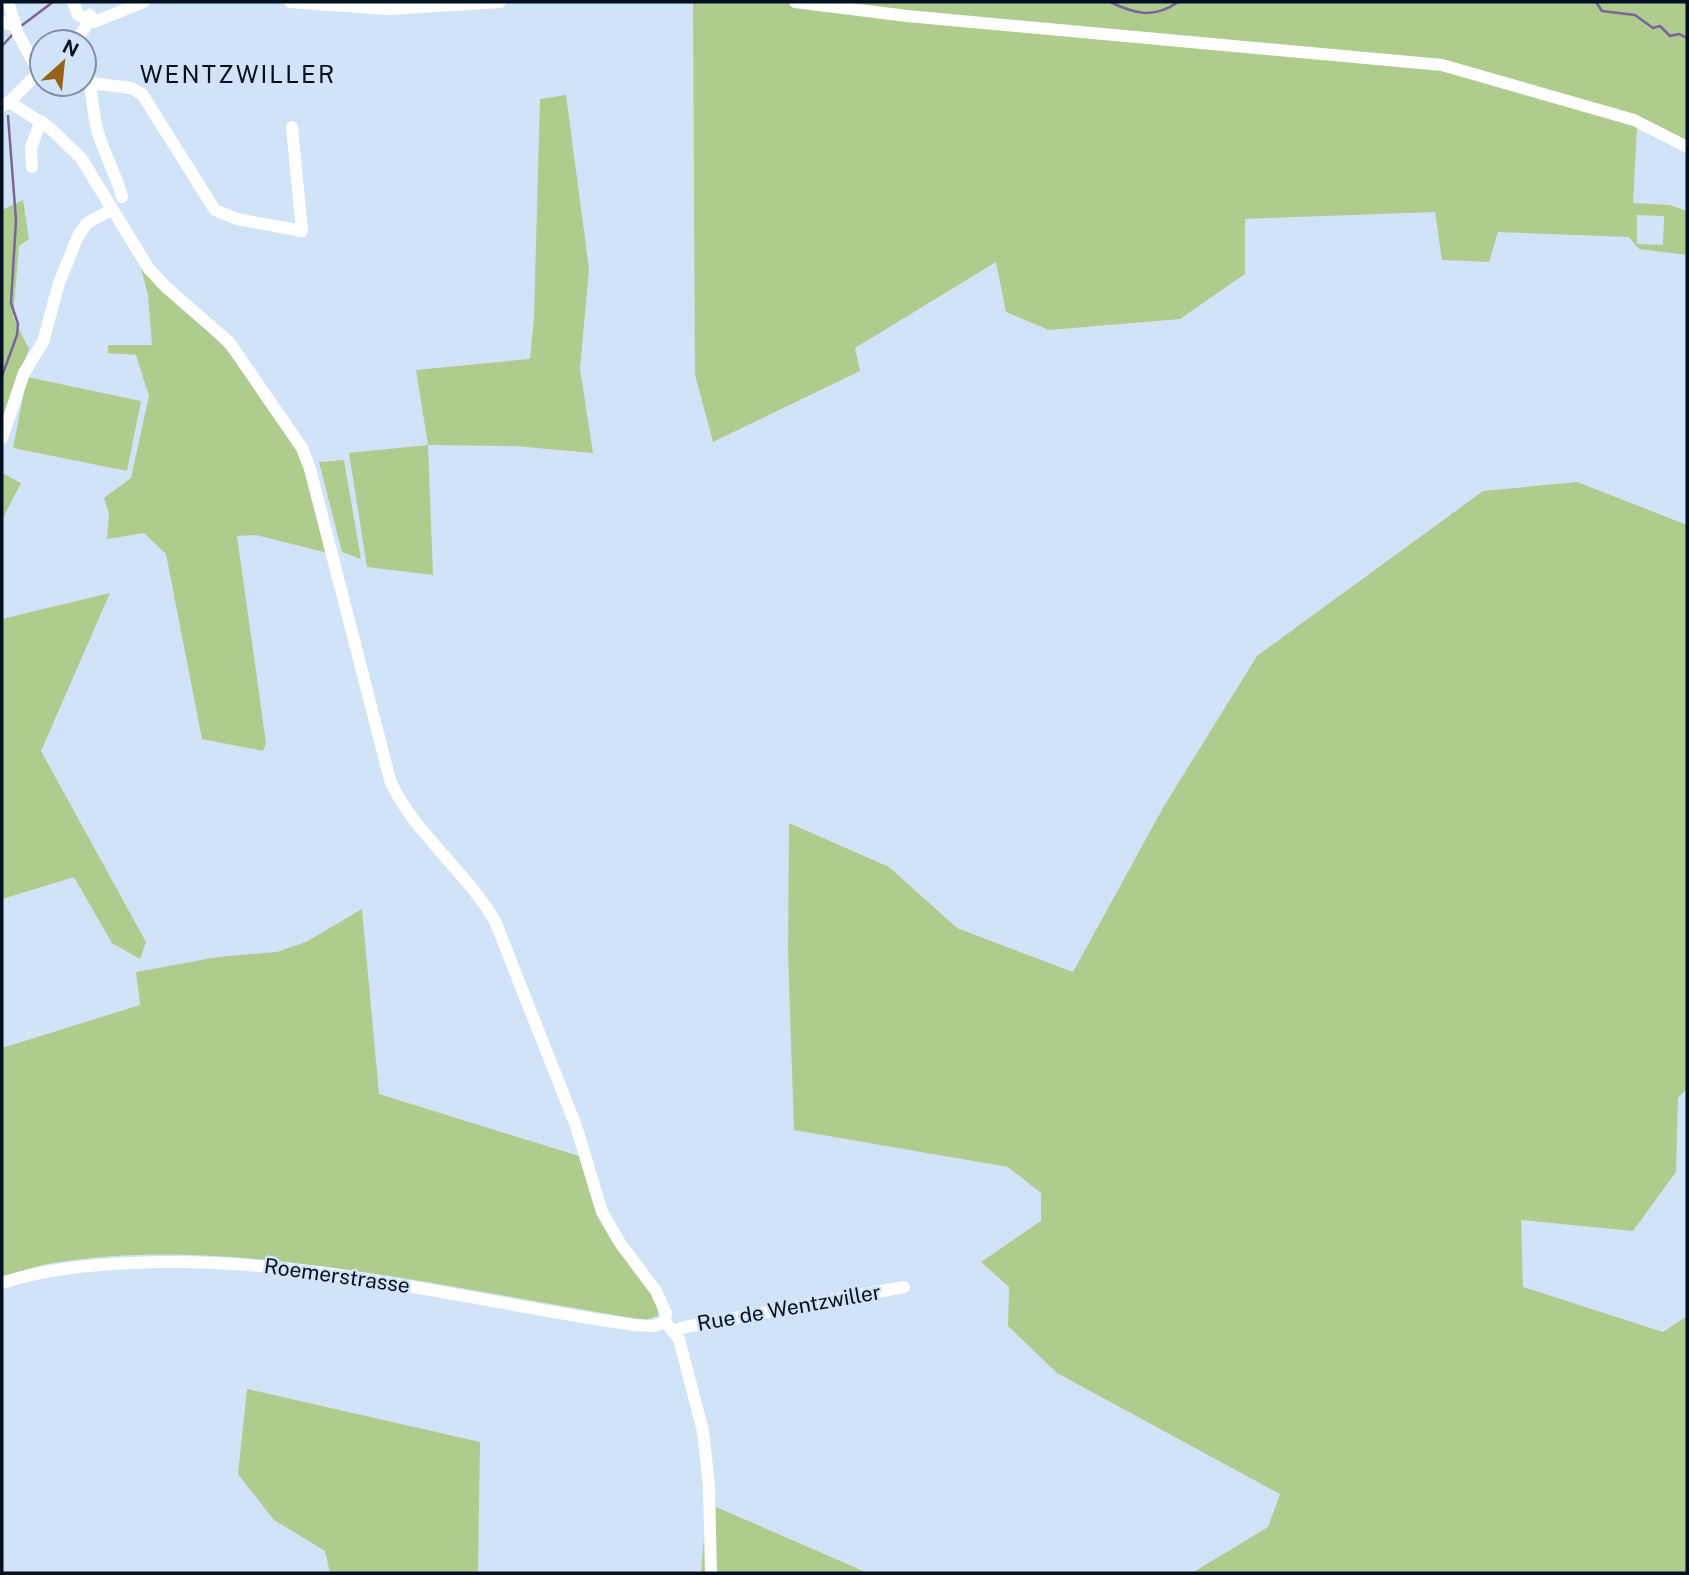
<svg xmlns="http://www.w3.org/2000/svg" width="1689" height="1575" viewBox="0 0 1689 1575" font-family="'Public Sans',sans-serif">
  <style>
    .green { fill: #aecc8e; fill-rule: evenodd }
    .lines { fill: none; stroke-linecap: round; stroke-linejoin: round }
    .stream { stroke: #7a649a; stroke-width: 2.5 }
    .minor { stroke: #fff; stroke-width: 12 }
    .labels { text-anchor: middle; stroke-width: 5; stroke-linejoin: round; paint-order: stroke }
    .street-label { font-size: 21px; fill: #021122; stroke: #d1e4f7 }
    .quarter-label { font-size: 24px; letter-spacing: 2px; fill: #021122; stroke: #d1e4f7 }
  </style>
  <rect width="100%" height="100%" fill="#d1e4f7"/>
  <!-- green -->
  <g class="green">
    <path d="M693,2H1687V151L1637,128L1633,203L1670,205L1687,211V255L1639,249L1629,237L1498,232L1489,262L1442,260L1435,212L1245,219V274L1180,319L1049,330L1006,312L996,262L855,348L860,371L713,442L695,375ZM1637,215L1664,216L1663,245L1637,244Z"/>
    <path d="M566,95L589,269L580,369L593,453L515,446L428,445L433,575L367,567L349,453L428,445L416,370L530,359L534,317L540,99Z"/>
    <path d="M23,200L29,239L19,246L13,317L29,349L2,419V210Z"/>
    <path d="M141,268L145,269L232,355L306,461L328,553L256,535L237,536L266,743L263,751L202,739L166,554L144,533L107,539L109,513L104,498L131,478L149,396L136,355L108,353V345H152L148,295Z"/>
    <path d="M27,377L141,401L127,471L13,448Z"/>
    <path d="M344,460L361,559L342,552L319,462Z"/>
    <path d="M2,473L21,483L2,520Z"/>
    <path d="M1577,482L1687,525V1089L1678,1098L1676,1172L1633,1231L1521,1220L1523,1287L1663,1332L1687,1316V1573H1192L1268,1527L1280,1494L1057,1373L1008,1326L1009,1287L981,1262L1041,1221V1193L1008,1167L794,1130L788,952L789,823L889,867L957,928L1073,972L1164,806L1257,656L1483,491Z"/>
    <path d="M110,593L41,751L146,942L140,959L112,943L74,877L2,899V619Z"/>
    <path d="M362,909L379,1094L582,1157C585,1171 587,1186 592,1199C603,1227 661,1290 658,1316L646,1320C539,1303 434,1281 327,1267C236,1255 144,1248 53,1263C36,1266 19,1272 2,1276V1048L140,1005L136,972L218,957L277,952L306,942Z"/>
    <path d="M247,1389L480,1442L478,1573H330L325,1551L274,1520L238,1474Z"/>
    <path d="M707,1503L868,1573H701Z"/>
  </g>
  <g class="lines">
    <!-- stream -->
    <g class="stream">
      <path d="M1110,2C1135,14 1154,19 1178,2"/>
      <path d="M1596,2L1602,11L1635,15L1653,28L1660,26L1670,36L1679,34L1687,38"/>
      <path d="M21,26L53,2"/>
      <path d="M2,46L14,33"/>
      <path d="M2,376L17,335L18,324L11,303L16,220L8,116"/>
    </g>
    <!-- minor -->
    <g class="minor">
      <path d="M8,2L18,34L39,72"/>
      <path d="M73,2L78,15L94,22L144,2"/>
      <path d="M290,2L389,9L500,2"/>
      <path d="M795,2L907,16L1442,65L1634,120L1687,147"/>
      <path d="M2,22L15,26"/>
      <path d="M74,42L85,28L90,15"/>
      <path d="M84,60C93,83 91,106 97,129C103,153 116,173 122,197"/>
      <path d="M91,83L131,88L142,94L215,210L237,219L302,231L292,127"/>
      <path d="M9,102L50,128L81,158L149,269L167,288L229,342L302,448L310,469L390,780C411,830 467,872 495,921L576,1126L602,1212L620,1243L656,1291L666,1313L665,1322L679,1339L703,1431L709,1486L711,1573"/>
      <path d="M2,106L9,102L42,69"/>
      <path d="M32,167L31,147L41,121"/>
      <path d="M2,438L24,373L43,342L59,283L78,236L87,223L111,210"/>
      <path d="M2,1283C45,1269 88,1265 133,1263C303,1255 467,1301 634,1325L654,1326L665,1322"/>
      <path d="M674,1331L685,1327L904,1287"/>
    </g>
  </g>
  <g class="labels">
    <!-- street labels -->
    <g class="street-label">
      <text transform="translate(337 1276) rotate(8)" y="7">Roemerstrasse</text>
      <text transform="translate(789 1308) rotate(-10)" y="7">Rue de Wentzwiller</text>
    </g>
    <!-- quarter labels -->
    <g class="quarter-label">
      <text x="238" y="83">WENTZWILLER</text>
    </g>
  </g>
  <!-- border -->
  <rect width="1689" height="1575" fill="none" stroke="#021122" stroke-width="7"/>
  <!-- north arrow -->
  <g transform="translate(63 63) rotate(27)"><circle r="33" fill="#d1e4f7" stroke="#7e90a2" stroke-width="2"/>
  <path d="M0-5L12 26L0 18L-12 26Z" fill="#966118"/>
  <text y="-10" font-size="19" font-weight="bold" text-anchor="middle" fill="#021122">N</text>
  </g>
</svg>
